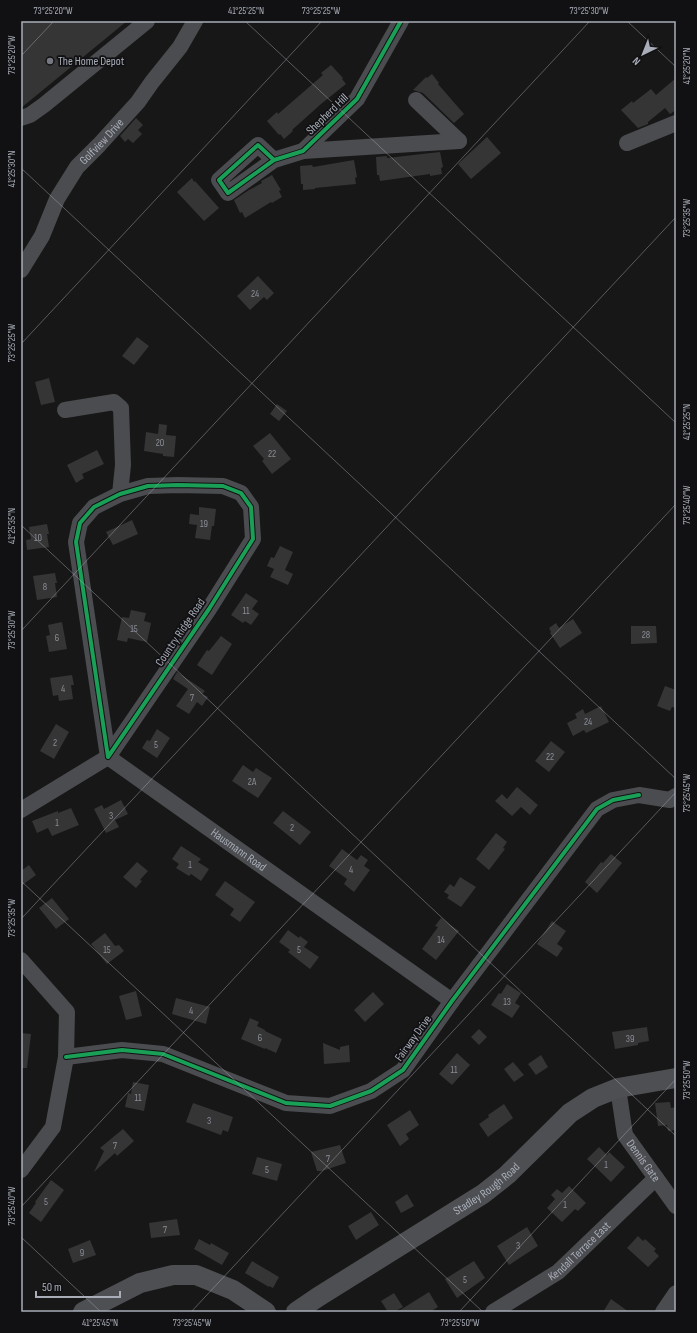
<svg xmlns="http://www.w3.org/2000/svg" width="697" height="1333" viewBox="0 0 697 1333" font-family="'Sofia Sans Condensed',sans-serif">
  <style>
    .building { fill: #353536 }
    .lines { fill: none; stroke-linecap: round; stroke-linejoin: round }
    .minor { stroke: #4b4c50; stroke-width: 16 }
    .major { stroke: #4d4f52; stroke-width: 20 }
    .cycleway-casing { stroke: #111113; stroke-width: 6 }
    .cycleway { stroke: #1a9f57; stroke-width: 4 }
    .ticks { fill: none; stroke: #a8adb8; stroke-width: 1; stroke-opacity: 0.45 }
    .poi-dot { fill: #757880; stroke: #111113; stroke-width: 1.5 }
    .labels { text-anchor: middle; stroke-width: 3.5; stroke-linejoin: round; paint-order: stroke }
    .number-label { font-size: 10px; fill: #8b8f98 }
    .poi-label { font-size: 12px; fill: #a8adb8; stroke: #111113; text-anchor: start }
    .street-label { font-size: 12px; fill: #a8adb8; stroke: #111113 }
    .neatline { fill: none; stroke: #a8adb8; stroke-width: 1.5 }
    .ticks-label { font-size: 10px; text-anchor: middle; fill: #a8adb8 }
  </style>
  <rect width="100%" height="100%" fill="#171717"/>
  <!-- building -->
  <g class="building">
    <path d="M21,21H127L21,108Z"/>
    <path d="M331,65L343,78L342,79L346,84L321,104L292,130L293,131L284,139L280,134L279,135L267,121L277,112L278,114L323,75L321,73Z"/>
    <path d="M432,74L439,83L438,84L464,114L454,123L423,93L413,90L426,77L427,78Z"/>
    <path d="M676,78V110L670,114L665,108L648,122V124L638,128L621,110L632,101L633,103L651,89L656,95Z"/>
    <path d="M136,118L143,125L138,130L142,134L133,143L128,139L125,142L120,136Z"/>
    <path d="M487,137L501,153L471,179L458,164Z"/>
    <path d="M440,152L443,167L441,168L442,174L430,176V174L380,181L379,175H377L376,157L387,156V158Z"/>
    <path d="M354,160L357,177L355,178L356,184L315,188V189L303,190V184H301L300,166L312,165L313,167Z"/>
    <path d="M272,175L281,190L279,191L282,197L272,203L271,202L245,218L242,212L240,213L234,200L249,190L262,183L261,181Z"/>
    <path d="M192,178L194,182L195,181L219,208L204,221L177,192Z"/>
    <path d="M258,276L274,293L267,300L264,297L250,310L237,296Z"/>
    <path d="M137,337L149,346L134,365L122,356Z"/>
    <path d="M49,378L55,402L41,405L35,382Z"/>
    <path d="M277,404L287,411L279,421L270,414Z"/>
    <path d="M159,424L167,425L166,435L176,436L174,457L163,456V454L144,451L146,432L158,434Z"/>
    <path d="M270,433L291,459L272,474L262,461L264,459L253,446Z"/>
    <path d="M97,450L104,464L82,474L84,478L76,483L67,465Z"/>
    <path d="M199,507L216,509L214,526H212L210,540L195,538L197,525L189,524L190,514L199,515Z"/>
    <path d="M132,520L138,534L113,545L106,532Z"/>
    <path d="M47,524L49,534H47L49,547L27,550L26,540L31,539L29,527Z"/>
    <path d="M280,546L293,552L285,570L293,574L288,585L270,577L274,569L267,566L271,557L274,558Z"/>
    <path d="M55,573L57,583H55L57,597L37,600L33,576Z"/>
    <path d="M246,593L258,601L252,609L259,614L251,625L245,621L243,623L231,615Z"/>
    <path d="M131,610L146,613L144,621L151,623L147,642L128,638L127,642L117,640L122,617L129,618Z"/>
    <path d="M573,619L582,633L560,648L550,633L551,632L549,628L556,623L559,628Z"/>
    <path d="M62,622L67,649L49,652L46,636L50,635L48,625Z"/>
    <path d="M631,626H656L657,643L631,644Z"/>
    <path d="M221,636L232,644L212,675L197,665L207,650L209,651Z"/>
    <path d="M177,672L205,691L202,694L208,697L202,706L197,702L189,714L176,706L188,689L173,679Z"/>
    <path d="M72,675L74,685H71L73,699L59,701L58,695L53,696L50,678Z"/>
    <path d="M665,686L676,690V708L672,707L670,711L657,706Z"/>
    <path d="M601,706L609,722L586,733L584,730L573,736L567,723L577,718L575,714L583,709L585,714Z"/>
    <path d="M56,724L69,732L54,759L40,751Z"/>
    <path d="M157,729L170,738L157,758L142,748L147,740L150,741Z"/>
    <path d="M551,741L565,752L549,772L535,761Z"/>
    <path d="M243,765L253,772L256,768L272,778L258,798L232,781Z"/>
    <path d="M517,787L538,805L530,815L521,807L512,816L495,801L502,794L507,799Z"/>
    <path d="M121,800L128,814L115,820L119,827L106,833L94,809L102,805L104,809Z"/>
    <path d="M71,808L79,825L52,836L48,828L37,833L32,821L58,811V813Z"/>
    <path d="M283,811L311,832L300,845L273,823Z"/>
    <path d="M496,833L507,842L503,848L505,849L489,870L476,859Z"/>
    <path d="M181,846L201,859L198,862L209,869L201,881L191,874L189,876L176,868L179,864L172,859Z"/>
    <path d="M342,849L357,860L361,855L368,860L364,866L370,870L354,892L344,884L347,879L329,866Z"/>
    <path d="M611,854L622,863L597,893L585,882L601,862L603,863Z"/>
    <path d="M137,862L148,871L140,880L142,881L136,888L123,877Z"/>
    <path d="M29,865L36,875L21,886V871Z"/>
    <path d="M460,877L476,887L461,907L447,898L449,895L444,892L450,884L454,887Z"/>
    <path d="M225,881L255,902L240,922L230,915L234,909L215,895Z"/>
    <path d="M52,898L69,919L56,929L39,908Z"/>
    <path d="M441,918L459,931L436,960L422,949L438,927L435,926Z"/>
    <path d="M552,921L566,931L557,944L563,948L557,957L537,944Z"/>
    <path d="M288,930L299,938L300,936L308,942L304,947L319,957L310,969L288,952L290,950L279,942Z"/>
    <path d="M105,933L115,946L119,945L124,951L107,964L91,944Z"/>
    <path d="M507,984L521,993L515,1003L520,1006L512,1018L491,1005L499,993L501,994Z"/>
    <path d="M136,991L142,1016L126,1020L119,996Z"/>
    <path d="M373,992L384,1004L365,1022L354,1010Z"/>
    <path d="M176,998L210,1007L206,1024L172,1014Z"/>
    <path d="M250,1018L259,1022L257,1026L265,1030V1031L282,1039L276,1053L265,1048V1049L241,1039Z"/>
    <path d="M647,1027L649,1041L638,1043V1045L615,1049L612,1032Z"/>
    <path d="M479,1029L487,1037L479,1045L471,1037Z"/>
    <path d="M21,1033L31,1034L27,1068H21Z"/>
    <path d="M323,1043L340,1050V1047L349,1045L350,1062L324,1064Z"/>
    <path d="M457,1053L470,1065L452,1085L439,1074Z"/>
    <path d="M541,1055L548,1067L536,1075L528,1064Z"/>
    <path d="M513,1062L524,1075L514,1082L504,1069Z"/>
    <path d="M133,1082L149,1085L144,1111L125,1107L128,1093L131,1094Z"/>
    <path d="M670,1102L671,1108L676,1107V1130L668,1131L667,1125L658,1126L655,1103Z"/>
    <path d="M193,1103L233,1117L228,1132L223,1130L221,1135L186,1122Z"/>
    <path d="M504,1104L513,1118L488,1137L479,1124L489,1117L488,1115Z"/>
    <path d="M410,1110L419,1125L406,1134L409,1139L400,1146L387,1125Z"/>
    <path d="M123,1129L134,1141L117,1156L115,1153L94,1172L104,1151L100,1148Z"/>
    <path d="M340,1145L346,1163L322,1171H317L311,1152Z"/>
    <path d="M599,1147L607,1155L609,1152L625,1167L611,1182L587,1159Z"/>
    <path d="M257,1157L282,1164L277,1181L252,1174Z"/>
    <path d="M51,1180L64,1190L41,1222L29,1213L36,1203L35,1202Z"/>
    <path d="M569,1186L586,1203L578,1211L575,1209L562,1222L547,1208L555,1199L551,1195L557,1189L562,1193Z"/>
    <path d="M407,1194L414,1206L401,1213L395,1202Z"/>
    <path d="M371,1212L379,1225L356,1240L348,1226Z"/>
    <path d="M177,1219L180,1235L151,1238L149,1223Z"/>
    <path d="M527,1227L538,1246L509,1265L497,1246Z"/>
    <path d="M638,1236L643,1241L645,1239L656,1249L654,1251L659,1256L648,1267L627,1248Z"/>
    <path d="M199,1239L210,1245L211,1243L229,1253L222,1265L194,1249Z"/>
    <path d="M90,1240L96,1255L73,1263L68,1249Z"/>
    <path d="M252,1261L279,1277L273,1288L269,1286V1287L245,1273Z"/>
    <path d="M474,1261L485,1278L457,1298L445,1279Z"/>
    <path d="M429,1292L438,1307L430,1312H397Z"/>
    <path d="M394,1293L403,1307L394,1312H388L381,1301Z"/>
    <path d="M611,1299L629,1312H603Z"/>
  </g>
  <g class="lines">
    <!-- minor -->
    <g class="minor">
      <path d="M416,100L459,141"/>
      <path d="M21,118L30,115L44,105L147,21"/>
      <path d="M627,143L676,123"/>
      <path d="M303,151L459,141"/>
      <path d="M274,160L258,145L219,180L228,193L274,160L303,151L357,99L401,21"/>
      <path id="s1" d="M21,270L42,236L57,199L77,167L99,145L138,102L152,82L180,47L195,21"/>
      <path d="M65,410L114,402L121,408L123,465L120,494"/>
      <path d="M178,485L223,486L241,493L251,507L253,539L209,609L108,757L76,542L80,523L94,507L120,494L148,486Z"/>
      <path id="s2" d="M21,810L108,757L452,1001"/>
      <path d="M21,960L67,1012L66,1057L53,1127L21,1170"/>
      <path d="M66,1057L122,1050L163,1054L286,1103L330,1106L371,1091L403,1070L452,1001L597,809L613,800L639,795L670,800L676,796"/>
      <path id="s3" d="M618,1088L625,1135L676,1206"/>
      <path id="s4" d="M493,1312L558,1272L656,1178"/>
      <path d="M663,1312L676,1293"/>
    </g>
    <!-- major -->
    <g class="major">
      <path d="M83,1312L140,1283L173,1275H196L233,1290L266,1312"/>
      <path id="s5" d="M296,1312L318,1297L483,1194L507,1175L570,1113L593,1098L618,1088L676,1078"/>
    </g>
    <defs>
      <g id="cycleway">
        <path d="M274,160L258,145L219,180L228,193L274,160L303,151L357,99L401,21"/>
        <path d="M178,485L223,486L241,493L251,507L253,539L209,609L108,757L76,542L80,523L94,507L120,494L148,486Z"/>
        <path d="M66,1057L122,1050L163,1054L286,1103L330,1106L371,1091L403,1070L452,1001L597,809L613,800L639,795"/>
      </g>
    </defs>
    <!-- cycleway casing -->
    <use href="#cycleway" class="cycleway-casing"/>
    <!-- cycleway -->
    <use href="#cycleway" class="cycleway"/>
  </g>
  <!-- ticks -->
  <path class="ticks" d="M245,21L676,423M627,21L676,67M21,56L54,21M21,168L676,779M21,344L322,21M21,525L676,1136M21,631L590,21M21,881L483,1312M21,919L676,217M21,1207L676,504M21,1237L101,1312M191,1312L676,792M459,1312L676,1079"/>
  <!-- markers -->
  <circle class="poi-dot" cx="50" cy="61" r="4"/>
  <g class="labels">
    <!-- number labels -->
    <g class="number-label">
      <text x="255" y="297">24</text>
      <text x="160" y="446">20</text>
      <text x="272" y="457">22</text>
      <text x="204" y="527">19</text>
      <text x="38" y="541">10</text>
      <text x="45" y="590">8</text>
      <text x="246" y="614">11</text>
      <text x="134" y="632">15</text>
      <text x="646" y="638">28</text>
      <text x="57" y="641">6</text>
      <text x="63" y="692">4</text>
      <text x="192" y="701">7</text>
      <text x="588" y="725">24</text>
      <text x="55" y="746">2</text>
      <text x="156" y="748">5</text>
      <text x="550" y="760">22</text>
      <text x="252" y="785">2A</text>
      <text x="111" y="819">3</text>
      <text x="57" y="826">1</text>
      <text x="292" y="831">2</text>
      <text x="190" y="868">1</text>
      <text x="351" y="873">4</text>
      <text x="441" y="943">14</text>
      <text x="107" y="953">15</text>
      <text x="299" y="953">5</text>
      <text x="507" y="1005">13</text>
      <text x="191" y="1014">4</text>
      <text x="260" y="1041">6</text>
      <text x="630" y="1042">39</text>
      <text x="454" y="1073">11</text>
      <text x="138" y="1101">11</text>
      <text x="209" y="1124">3</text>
      <text x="115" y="1149">7</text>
      <text x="328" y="1162">7</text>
      <text x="606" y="1168">1</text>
      <text x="267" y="1173">5</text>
      <text x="46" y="1205">5</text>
      <text x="565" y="1208">1</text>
      <text x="165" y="1233">7</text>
      <text x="518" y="1249">3</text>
      <text x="82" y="1256">9</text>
      <text x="465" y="1283">5</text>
    </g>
    <!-- poi labels -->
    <g class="poi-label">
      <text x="58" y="65">The Home Depot</text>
    </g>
    <!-- street labels -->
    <g class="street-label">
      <text transform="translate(327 114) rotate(-44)" y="4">Shepherd Hill</text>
      <text dy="4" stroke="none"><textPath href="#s1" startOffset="153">Golfview Drive</textPath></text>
      <text transform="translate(180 632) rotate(-56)" y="4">Country Ridge Road</text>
      <text dy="4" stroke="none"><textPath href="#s2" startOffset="262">Hausmann Road</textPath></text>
      <text transform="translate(413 1038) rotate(-54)" y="4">Fairway Drive</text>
      <text dy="4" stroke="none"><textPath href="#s3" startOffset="79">Dennis Gate</textPath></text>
      <text dy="4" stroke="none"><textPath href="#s5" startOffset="227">Stadley Rough Road</textPath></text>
      <text dy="4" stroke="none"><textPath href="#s4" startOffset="106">Kendall Terrace East</textPath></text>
    </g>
  </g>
  <!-- border -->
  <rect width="697" height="1333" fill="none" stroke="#111113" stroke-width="44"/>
  <!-- north arrow -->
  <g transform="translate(643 54) rotate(223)" stroke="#111113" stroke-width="3" paint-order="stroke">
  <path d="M0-3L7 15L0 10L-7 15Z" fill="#a8adb8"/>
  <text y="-6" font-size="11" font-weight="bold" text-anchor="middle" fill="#a8adb8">N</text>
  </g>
  <!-- scale -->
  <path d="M36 1291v6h84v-6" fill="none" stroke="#a8adb8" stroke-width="2"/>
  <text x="42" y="1291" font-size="12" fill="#a8adb8" stroke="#111113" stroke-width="3" paint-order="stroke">50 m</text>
  <rect x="22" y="22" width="653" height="1289" class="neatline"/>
  <g class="ticks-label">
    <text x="53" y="14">73°25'20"W</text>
    <text x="246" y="14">41°25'25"N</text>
    <text x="321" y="14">73°25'25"W</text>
    <text x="589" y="14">73°25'30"W</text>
    <text transform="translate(11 55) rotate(-90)" y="4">73°25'20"W</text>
    <text transform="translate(686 66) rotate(-90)" y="4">41°25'20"N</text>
    <text transform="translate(11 169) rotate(-90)" y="4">41°25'30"N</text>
    <text transform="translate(686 218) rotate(-90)" y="4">73°25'35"W</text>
    <text transform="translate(11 343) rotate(-90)" y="4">73°25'25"W</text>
    <text transform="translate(686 422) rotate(-90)" y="4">41°25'25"N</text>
    <text transform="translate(686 505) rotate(-90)" y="4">73°25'40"W</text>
    <text transform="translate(11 526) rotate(-90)" y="4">41°25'35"N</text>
    <text transform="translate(11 630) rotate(-90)" y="4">73°25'30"W</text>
    <text transform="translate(686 793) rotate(-90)" y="4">73°25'45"W</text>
    <text transform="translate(11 918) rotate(-90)" y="4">73°25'35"W</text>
    <text transform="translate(686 1080) rotate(-90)" y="4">73°25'50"W</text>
    <text transform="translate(11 1206) rotate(-90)" y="4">73°25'40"W</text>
    <text x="100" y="1326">41°25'45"N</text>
    <text x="192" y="1326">73°25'45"W</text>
    <text x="460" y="1326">73°25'50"W</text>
  </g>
</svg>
